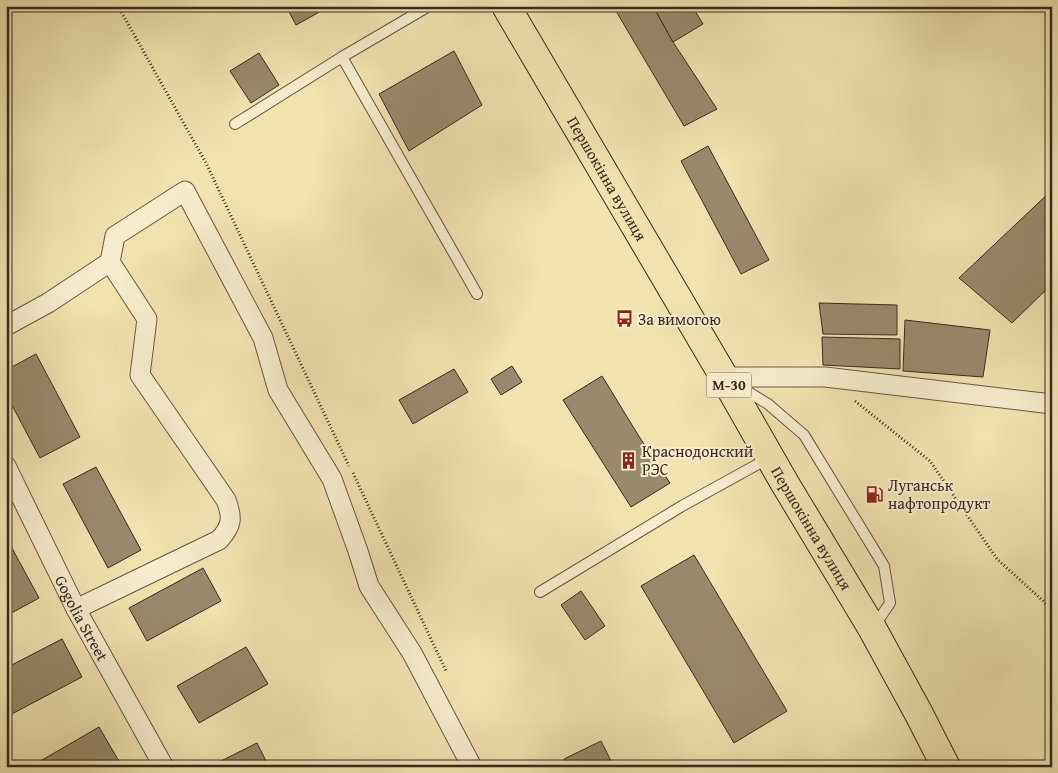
<svg xmlns="http://www.w3.org/2000/svg" width="1058" height="773" viewBox="0 0 1058 773" font-family="'Gentium Book Plus',serif">
  <style>
    .building { fill: #988a6b; stroke: #392a21 }
    .lines { fill: none; stroke-linecap: round; stroke-linejoin: round }
    .service-casing { stroke: #675845; stroke-width: 12 }
    .minor-casing { stroke: #675845; stroke-width: 21 }
    .trunk-casing { stroke: #392a21; stroke-width: 30 }
    .path { stroke: #392a21; stroke-width: 3; stroke-dasharray: 1 2.5; stroke-linecap: butt }
    .service { stroke: #f5edcc; stroke-width: 10 }
    .minor { stroke: #f5edcc; stroke-width: 19 }
    .trunk { stroke: #f0e3b0; stroke-width: 28 }
    .labels { text-anchor: middle; stroke-width: 4; stroke-linejoin: round; paint-order: stroke }
    .shield { fill: #f5edcc; stroke: #716454; stroke-width: 1 }
    .shield-label { font-size: 15px; font-weight: bold; fill: #392a21 }
    .street-label { font-size: 16px; fill: #392a21; stroke: #f5edcc }
    .poi-label { font-size: 16px; fill: #392a21; stroke: #f5edcc; text-anchor: start }
  </style>
  <rect width="100%" height="100%" fill="#f0e3b0"/>
  <filter id="stains"><feTurbulence type="fractalNoise" baseFrequency=".004" numOctaves="4"/><feColorMatrix values="0 0 0 0 .2 0 0 0 0 .09 0 0 0 0 .02 0 0 0 .5 -.17"/></filter>
  <radialGradient id="worn" r=".72"><stop offset=".6" stop-color="#630" stop-opacity="0"/><stop offset="1" stop-color="#630" stop-opacity=".3"/></radialGradient>
  <!-- building -->
  <g class="building">
    <path d="M286,6H321L323,10L296,25Z"/>
    <path d="M613,6H653L673,42L717,109L684,126Z"/>
    <path d="M653,6H692L703,24L673,42Z"/>
    <path d="M454,51L482,105L409,151L379,94Z"/>
    <path d="M259,53L279,85L251,103L230,71Z"/>
    <path d="M708,146L769,260L741,274L681,161Z"/>
    <path d="M1052,190V284L1012,323L959,278Z"/>
    <path d="M819,303L897,305V335L823,334Z"/>
    <path d="M905,320L990,330L983,377L903,371Z"/>
    <path d="M822,337L900,339V369L823,365Z"/>
    <path d="M36,354L80,437L40,458L6,394V370Z"/>
    <path d="M512,366L522,382L501,395L491,379Z"/>
    <path d="M454,369L468,392L413,424L399,400Z"/>
    <path d="M602,376L640,438L670,483L631,507L563,400Z"/>
    <path d="M96,467L141,550L108,568L63,484Z"/>
    <path d="M6,537L39,598L6,616Z"/>
    <path d="M694,555L787,711L734,743L641,586Z"/>
    <path d="M203,568L221,601L147,641L129,608Z"/>
    <path d="M581,591L605,626L585,640L561,605Z"/>
    <path d="M62,639L82,677L6,717V668Z"/>
    <path d="M246,647L268,684L199,723L177,686Z"/>
    <path d="M99,727L120,763L112,767H30Z"/>
    <path d="M601,741L614,767H568L564,759Z"/>
    <path d="M257,743L269,767H217L215,764Z"/>
  </g>
  <g class="lines">
    <defs>
      <g id="service">
        <path d="M342,57L477,294"/>
        <path d="M235,124L342,57L429,6"/>
        <path d="M737,385L768,404L804,435L884,566L890,603L873,628"/>
        <path d="M540,592L682,506L769,458"/>
      </g>
      <g id="minor">
        <path d="M6,326L48,303L110,262"/>
        <path d="M724,377H825L1052,404"/>
        <path id="s1" d="M6,466L76,609L164,767"/>
        <path d="M76,609L219,540C232,526 233,518 226,500L140,375L147,319L110,262L115,236L185,191L263,338L278,390L332,479L358,551L369,586L412,653L472,767"/>
      </g>
      <g id="trunk">
        <path id="s2" d="M506,6L724,377L784,482L872,628L919,714L946,767"/>
      </g>
    </defs>
    <!-- service casing -->
    <use href="#service" class="service-casing"/>
    <!-- minor casing -->
    <use href="#minor" class="minor-casing"/>
    <!-- trunk casing -->
    <use href="#trunk" class="trunk-casing"/>
    <!-- path -->
    <g class="path">
      <path d="M118,6L206,163L349,466"/>
      <path d="M855,401L930,461L997,559L1052,609"/>
      <path d="M353,473L446,671"/>
    </g>
    <!-- service -->
    <use href="#service" class="service"/>
    <!-- minor -->
    <use href="#minor" class="minor"/>
    <!-- trunk -->
    <use href="#trunk" class="trunk"/>
  </g>
  <!-- icons -->
  <defs>
    <symbol id="bus-bare" viewBox="-9 -9 18 18"><path d="M-5-6H5V4H4V6H2V4H-2V6H-4V4H-5ZM-3.5-4V0h7V-4ZM-3.5 1.2v1.5H-2V1.2ZM2 1.2v1.5H3.5V1.2Z" fill="#8f2418" stroke="#f5edcc" stroke-width="2.5" paint-order="stroke"/></symbol>
    <symbol id="building-bare" viewBox="-9 -9 18 18"><path d="M-4-6H4V6H1V3H-1V6H-4ZM-2.5-4.3h1.7v1.8h-1.7ZM.8-4.3h1.7v1.8H.8ZM-2.5-1h1.7V.8h-1.7ZM.8-1h1.7V.8H.8Z" fill="#8f2418" stroke="#f5edcc" stroke-width="2.5" paint-order="stroke"/></symbol>
    <symbol id="fuel-bare" viewBox="-9 -9 18 18"><path d="M-5.5-6h7V0h2V4h1.3V-2.5L3-4.5l.8-.8L6-3V5H2.5V1h-1V6h-7ZM-4.2-4.7v3.2H.2V-4.7Z" fill="#8f2418" stroke="#f5edcc" stroke-width="2.5" paint-order="stroke"/></symbol>
  </defs>
  <g fill-rule="evenodd">
    <use href="#bus-bare" x="612" y="306" width="25" height="25"/>
    <use href="#building-bare" x="616" y="448" width="25" height="25"/>
    <use href="#fuel-bare" x="862" y="482" width="25" height="25"/>
  </g>
  <g class="labels">
    <!-- shield labels -->
    <rect class="shield" x="706.5" y="372.5" width="45" height="25" rx="4"/>
    <g class="shield-label">
      <text x="729" y="390">М-30</text>
    </g>
    <!-- street labels -->
    <g class="street-label">
      <text dy="6" stroke="none"><textPath href="#s2" startOffset="200">Першокінна вулиця</textPath></text>
      <text dy="6" stroke="none"><textPath href="#s2" startOffset="605">Першокінна вулиця</textPath></text>
      <text dy="6" stroke="none"><textPath href="#s1" startOffset="170">Gogolia Street</textPath></text>
    </g>
    <!-- poi labels -->
    <g class="poi-label">
      <text x="638" y="325">За вимогою</text>
      <text x="642" y="457">Краснодонский<tspan x="642" dy="18">РЭС</tspan></text>
      <text x="888" y="491">Луганськ<tspan x="888" dy="18">нафтопродукт</tspan></text>
    </g>
  </g>
  <!-- margin -->
  <rect width="1058" height="773" fill="none" stroke="#f0e3b0" stroke-width="25"/>
  <rect x="8" y="8" width="1043" height="758" fill="none" stroke="#392a21" stroke-width="2.5"/>
  <rect x="12" y="12" width="1033" height="748" fill="none" stroke="#392a21"/>
  <rect width="100%" height="100%" filter="url(#stains)"/>
  <rect width="100%" height="100%" fill="url(#worn)"/>
</svg>
